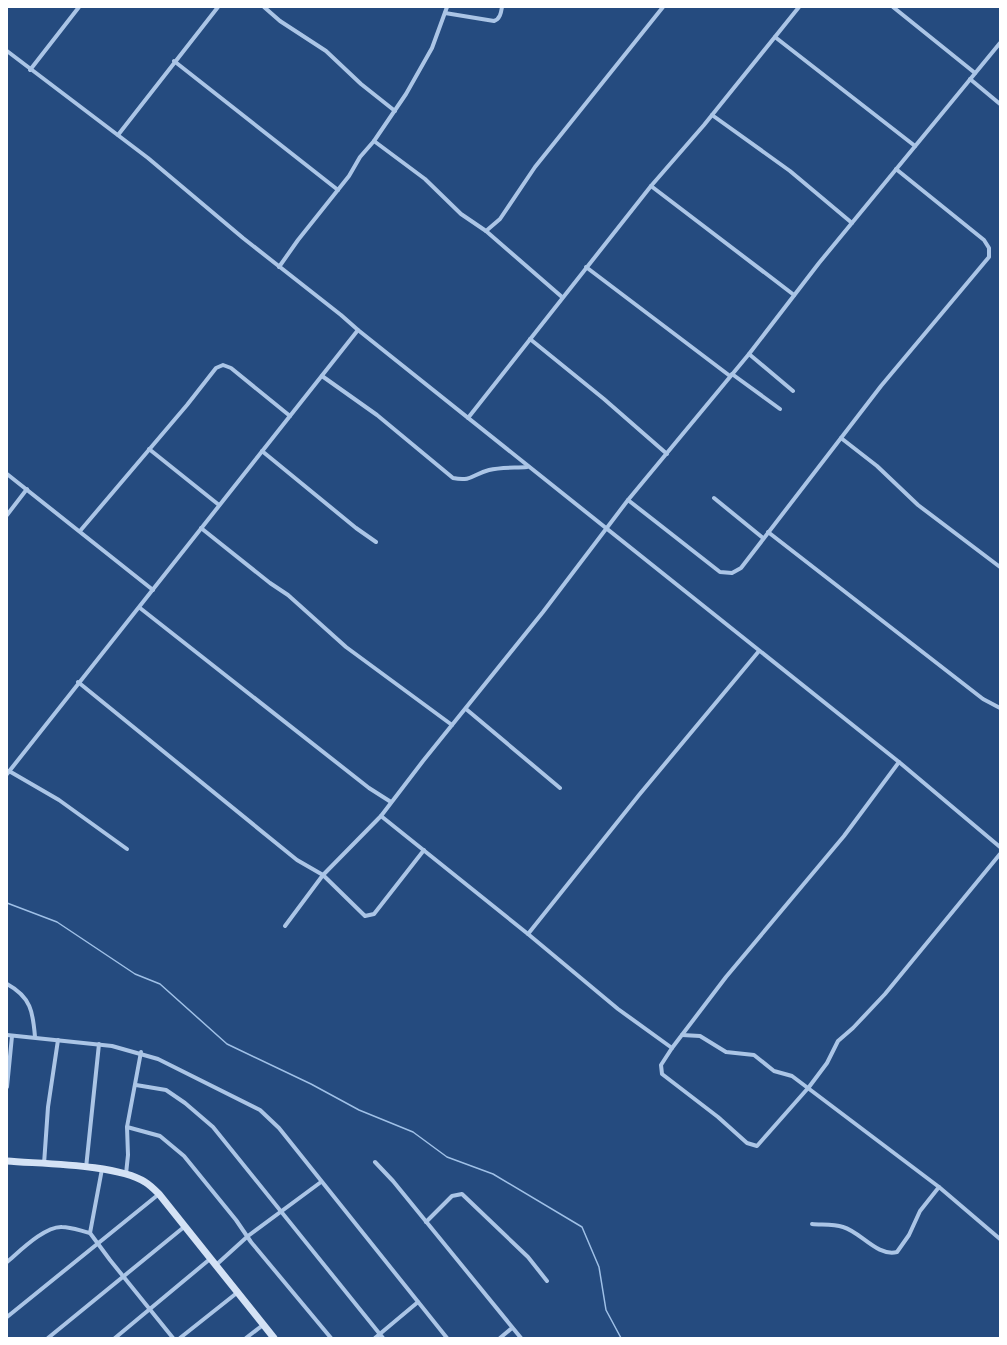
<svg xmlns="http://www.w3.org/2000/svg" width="1007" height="1345" viewBox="0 0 1007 1345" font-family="Figtree,sans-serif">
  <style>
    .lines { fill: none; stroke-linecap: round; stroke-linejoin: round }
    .stream { stroke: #9fc0e7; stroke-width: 1.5 }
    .minor { stroke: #abc5e6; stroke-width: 4 }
    .secondary { stroke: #d4e2f5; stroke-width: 7 }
  </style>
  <rect width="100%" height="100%" fill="#254b7f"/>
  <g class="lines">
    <!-- stream -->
    <path class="stream" d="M7,903L57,922L135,974L160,984L227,1044L311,1084L359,1110L413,1132L447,1157L493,1174L582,1227L599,1267L606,1310L621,1338"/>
    <!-- minor -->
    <g class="minor">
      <path d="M264,7L280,21L326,51L361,84L395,111"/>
      <path d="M893,7L975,73"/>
      <path d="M445,13L494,21C500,19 501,13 502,7"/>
      <path d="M775,37L915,146"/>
      <path d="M7,51L148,158L243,238L341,315L358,330L899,762L1000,847"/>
      <path d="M174,61L338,190"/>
      <path d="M30,70L79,7"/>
      <path d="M970,79L1000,104"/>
      <path d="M712,115L790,171L852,223"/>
      <path d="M118,135L218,7"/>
      <path d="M374,141L425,179L461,214L486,231L500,219L535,167L663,7"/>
      <path d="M651,186L794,295"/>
      <path d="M486,231L562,297"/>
      <path d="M279,267L298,240L349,176L360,157L374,141L406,94L432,48L447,7"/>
      <path d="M586,267L730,376"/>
      <path d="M530,339L604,399L667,454"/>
      <path d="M749,354L793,391"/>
      <path d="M732,374L780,409"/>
      <path d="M322,376L377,415L453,478C472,482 473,474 489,470C501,467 515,468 527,467"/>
      <path d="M468,418L651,186L704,125L799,7"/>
      <path d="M841,438L877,466L918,505L1000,567"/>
      <path d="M149,449L219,505"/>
      <path d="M262,451L356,528L376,542"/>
      <path d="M7,474L153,590"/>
      <path d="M714,498L763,538"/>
      <path d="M628,500L720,572L732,573L741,568L881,386L989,257V248L984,240L896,169"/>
      <path d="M7,515L27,489"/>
      <path d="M201,528L270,583L288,595L346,647L452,725"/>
      <path d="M80,531L187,405L216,368L223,365L231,368L290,416"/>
      <path d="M768,532L983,699L1000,708"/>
      <path d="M140,608L369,788L391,802"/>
      <path d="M78,682L297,860L323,875L365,916L374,914L424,850"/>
      <path d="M466,709L560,788"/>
      <path d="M899,762L844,836L726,977L672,1048L661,1065L662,1074L718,1117L747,1143L757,1146L809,1087L827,1063L838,1041L853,1028L885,994L1000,854"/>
      <path d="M9,771L59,800L127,849"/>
      <path d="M7,774L358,330"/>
      <path d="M381,816L528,934L618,1009L672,1048"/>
      <path d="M285,926L323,875L381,816L423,761L543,612L628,500L749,354L819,263L1000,43"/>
      <path d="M528,934L639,795L759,651"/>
      <path d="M7,984C31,997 33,1012 35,1037"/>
      <path d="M7,1035L112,1046L158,1059L260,1110L279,1128L447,1338"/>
      <path d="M682,1035L700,1036L726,1052L754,1055L774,1071L792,1076L939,1187L1000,1239"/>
      <path d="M136,1085L166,1090L185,1103L213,1127L383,1338"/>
      <path d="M7,1087L12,1036"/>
      <path d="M127,1127L160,1136L184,1156L236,1220L251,1242L331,1338"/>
      <path d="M375,1162L393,1181L521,1338"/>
      <path d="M44,1164L48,1107L58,1040"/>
      <path d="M86,1168L99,1044"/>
      <path d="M126,1174L128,1155L127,1127L141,1052"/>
      <path d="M426,1222L452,1196L462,1194L528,1257L547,1281"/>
      <path d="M812,1224C821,1225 833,1224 843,1227C861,1232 877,1257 897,1252L909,1235L920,1211L939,1187"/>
      <path d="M90,1233L102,1169"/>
      <path d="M7,1262C20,1251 45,1226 62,1227C71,1227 81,1231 90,1233L110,1260L173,1338"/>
      <path d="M216,1265L248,1236L321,1182"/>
      <path d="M7,1317L159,1194"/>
      <path d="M48,1338L184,1227"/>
      <path d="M115,1338L210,1259"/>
      <path d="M180,1338L238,1292"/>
      <path d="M246,1338L263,1325"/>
      <path d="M375,1338L418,1302"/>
      <path d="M500,1338L512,1328"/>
    </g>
    <!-- secondary -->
    <path class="secondary" d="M7,1161C42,1164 117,1164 145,1182C150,1185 155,1190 159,1194L274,1338"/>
  </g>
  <!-- border -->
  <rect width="1007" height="1345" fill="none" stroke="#ffffff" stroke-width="16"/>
</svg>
